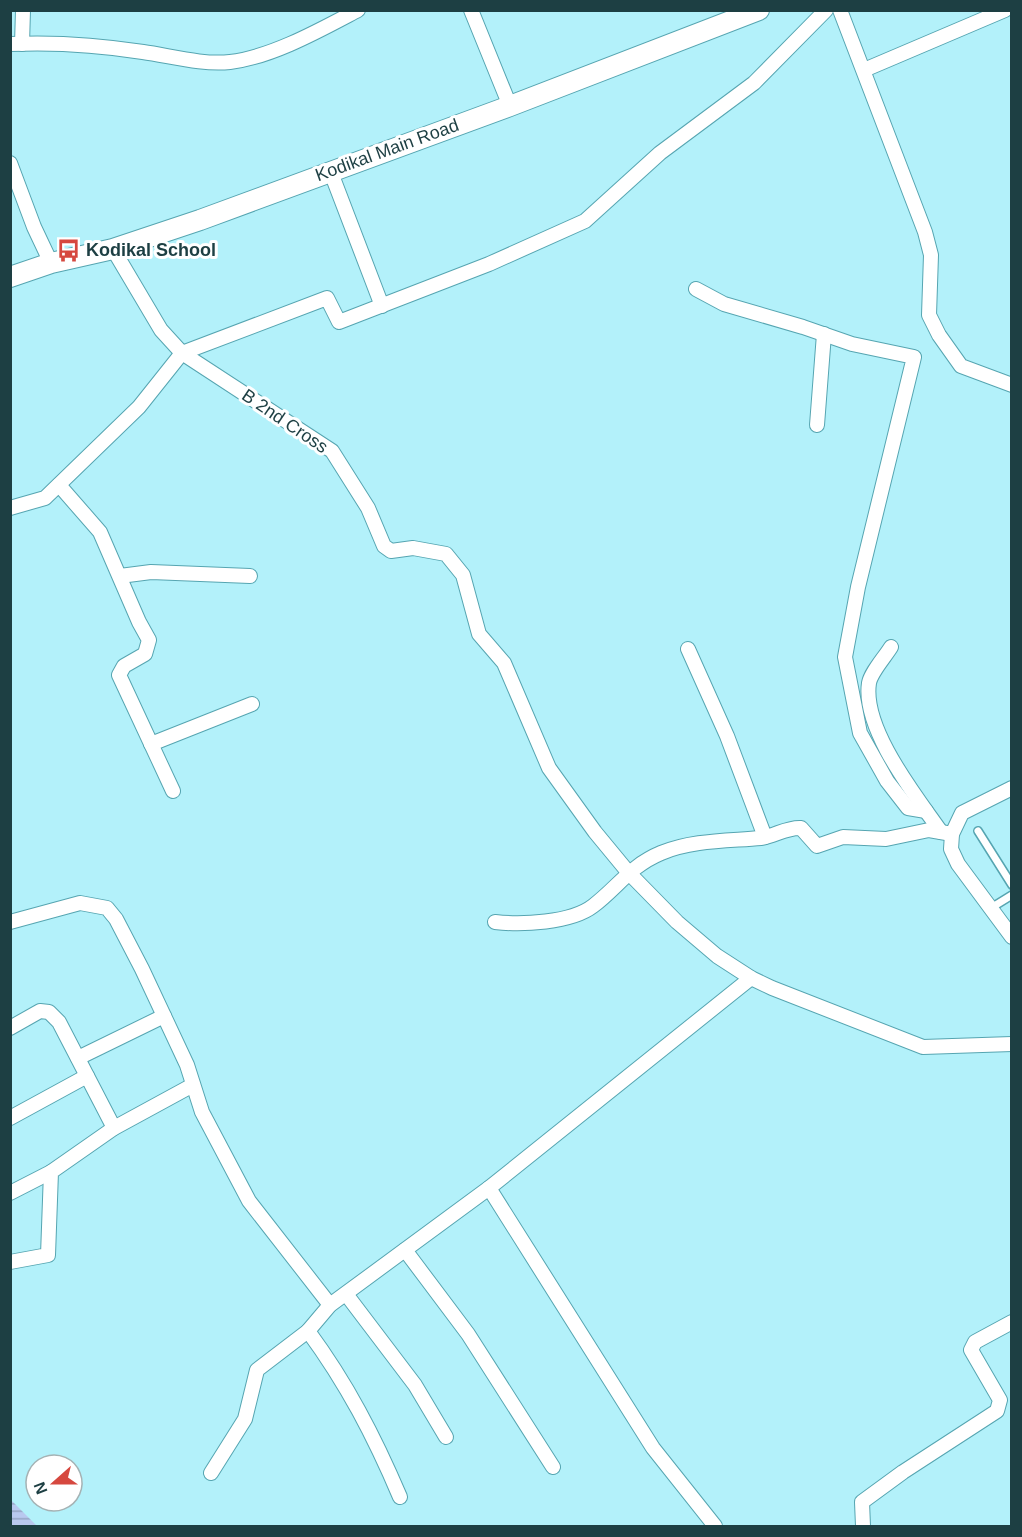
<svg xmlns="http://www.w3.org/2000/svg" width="1022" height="1537" viewBox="0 0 1022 1537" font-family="Helvetica,sans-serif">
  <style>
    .water { fill: url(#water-rules) }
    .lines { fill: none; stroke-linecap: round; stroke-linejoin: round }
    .lane-casing { stroke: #56a5b1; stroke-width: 10 }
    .street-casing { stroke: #56a5b1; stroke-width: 16 }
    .secondary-casing { stroke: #56a5b1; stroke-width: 22 }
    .lane { stroke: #fff; stroke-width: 7 }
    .street { stroke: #fff; stroke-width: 14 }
    .secondary { stroke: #fff; stroke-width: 20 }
    .labels { text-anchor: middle; stroke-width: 6; stroke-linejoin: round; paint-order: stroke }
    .street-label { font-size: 18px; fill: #1d3f43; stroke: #fff }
    .poi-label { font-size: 18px; font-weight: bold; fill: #1d3f43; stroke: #fff; text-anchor: start }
  </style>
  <defs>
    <pattern id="water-rules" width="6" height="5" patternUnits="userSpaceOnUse" patternTransform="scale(1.5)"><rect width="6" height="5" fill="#b9c9ef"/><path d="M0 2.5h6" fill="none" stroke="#96a5c3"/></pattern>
  </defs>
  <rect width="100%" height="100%" fill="#b3f1fa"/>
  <!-- water -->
  <path class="water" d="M11,1500L37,1526H11Z"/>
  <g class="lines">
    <defs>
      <g id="lane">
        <path d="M978,831L1012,885"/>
        <path d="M991,908L1012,895"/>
      </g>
      <g id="street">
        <path d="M471,10L510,106"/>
        <path d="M840,10L925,232L931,255L929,315L939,335L961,366L1012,385"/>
        <path d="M10,44C55,42 99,45 143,52C171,56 202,65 230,62C272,57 320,30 358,10"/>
        <path d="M22,44L23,10"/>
        <path d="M864,70L1005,10"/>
        <path d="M10,163L34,227L51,263"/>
        <path d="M330,170L382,306"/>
        <path d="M113,249L161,330L182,353L332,451L368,508L384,546L391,551L413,548L446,554L463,575L479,634L504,663L549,768L595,832L628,872L677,922L717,956L751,978L772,988L923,1047L1012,1044"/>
        <path d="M696,289L724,304L803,327L852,344L914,357L858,587L845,657L860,733L887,781L908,808L926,811"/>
        <path d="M817,425L824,334"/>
        <path d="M59,485L100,532L139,622L149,640L145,654L124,666L119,675L173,791"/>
        <path d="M10,508L45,498L139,407L182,353L327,298L339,322L489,264L585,221L660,153L754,83L826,10"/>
        <path d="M120,576L151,572L250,576"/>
        <path d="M891,647C885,657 871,672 869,683C862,729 916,796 941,832"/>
        <path d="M688,649L727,736L765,837"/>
        <path d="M151,744L252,704"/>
        <path d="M1012,788L962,813L952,834L951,849L958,864L1012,937"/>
        <path d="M10,922L80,903L107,908L116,919L142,969L187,1065L202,1112L249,1201L330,1305"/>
        <path d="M495,922C521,925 571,923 593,906C618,887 630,866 661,853C692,840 728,841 761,838C775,836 787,827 801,828L817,846L843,837L886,839L929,830L952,834"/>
        <path d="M10,1028L40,1011L49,1012L59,1022L114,1128"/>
        <path d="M78,1058L164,1016"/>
        <path d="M10,1118L87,1076"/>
        <path d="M489,1188L653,1448L715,1526"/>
        <path d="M10,1193L51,1172"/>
        <path d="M405,1250L468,1334L553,1467"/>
        <path d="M10,1262L48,1255L51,1172L114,1128L193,1085"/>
        <path d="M346,1294L415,1385L446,1437"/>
        <path d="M308,1331C347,1384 374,1436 400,1497"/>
        <path d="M211,1473L245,1419L257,1370L308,1331L330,1305L489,1188L751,978"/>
        <path d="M863,1526L862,1502L903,1472L997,1411L1000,1400L971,1350L975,1342L1012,1322"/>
      </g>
      <path id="secondary" d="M10,277L51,263L113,249L200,220L510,106L759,10"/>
    </defs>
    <!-- lane casing -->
    <use href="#lane" class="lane-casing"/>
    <!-- street casing -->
    <use href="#street" class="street-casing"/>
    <!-- secondary casing -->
    <use href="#secondary" class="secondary-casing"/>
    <!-- lane -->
    <use href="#lane" class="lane"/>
    <!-- street -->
    <use href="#street" class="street"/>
    <!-- secondary -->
    <use href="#secondary" class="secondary"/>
  </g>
  <!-- icons -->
  <defs>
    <symbol id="bus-bare" viewBox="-9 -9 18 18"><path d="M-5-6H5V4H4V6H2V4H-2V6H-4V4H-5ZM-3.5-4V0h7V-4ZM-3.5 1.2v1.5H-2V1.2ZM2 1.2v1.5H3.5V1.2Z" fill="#d6483f" stroke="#fff" stroke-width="2.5" paint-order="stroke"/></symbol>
  </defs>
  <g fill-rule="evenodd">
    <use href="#bus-bare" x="52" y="234" width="33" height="33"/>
  </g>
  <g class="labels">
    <!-- street labels -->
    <g class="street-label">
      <text transform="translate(387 150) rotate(-20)" y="6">Kodikal Main Road</text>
      <text transform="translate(285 421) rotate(34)" y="6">B 2nd Cross</text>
    </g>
    <!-- poi labels -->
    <g class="poi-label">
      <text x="86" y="256">Kodikal School</text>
    </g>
  </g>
  <!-- border -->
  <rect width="1022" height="1537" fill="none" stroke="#1d3f43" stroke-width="24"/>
  <!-- north arrow -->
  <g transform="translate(54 1483) rotate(249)"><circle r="28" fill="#ffffff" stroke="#a5b2b4" stroke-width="1.5"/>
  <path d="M0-4.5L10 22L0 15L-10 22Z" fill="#d6483f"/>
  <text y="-9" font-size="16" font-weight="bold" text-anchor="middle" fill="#1d3f43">N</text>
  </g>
</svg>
